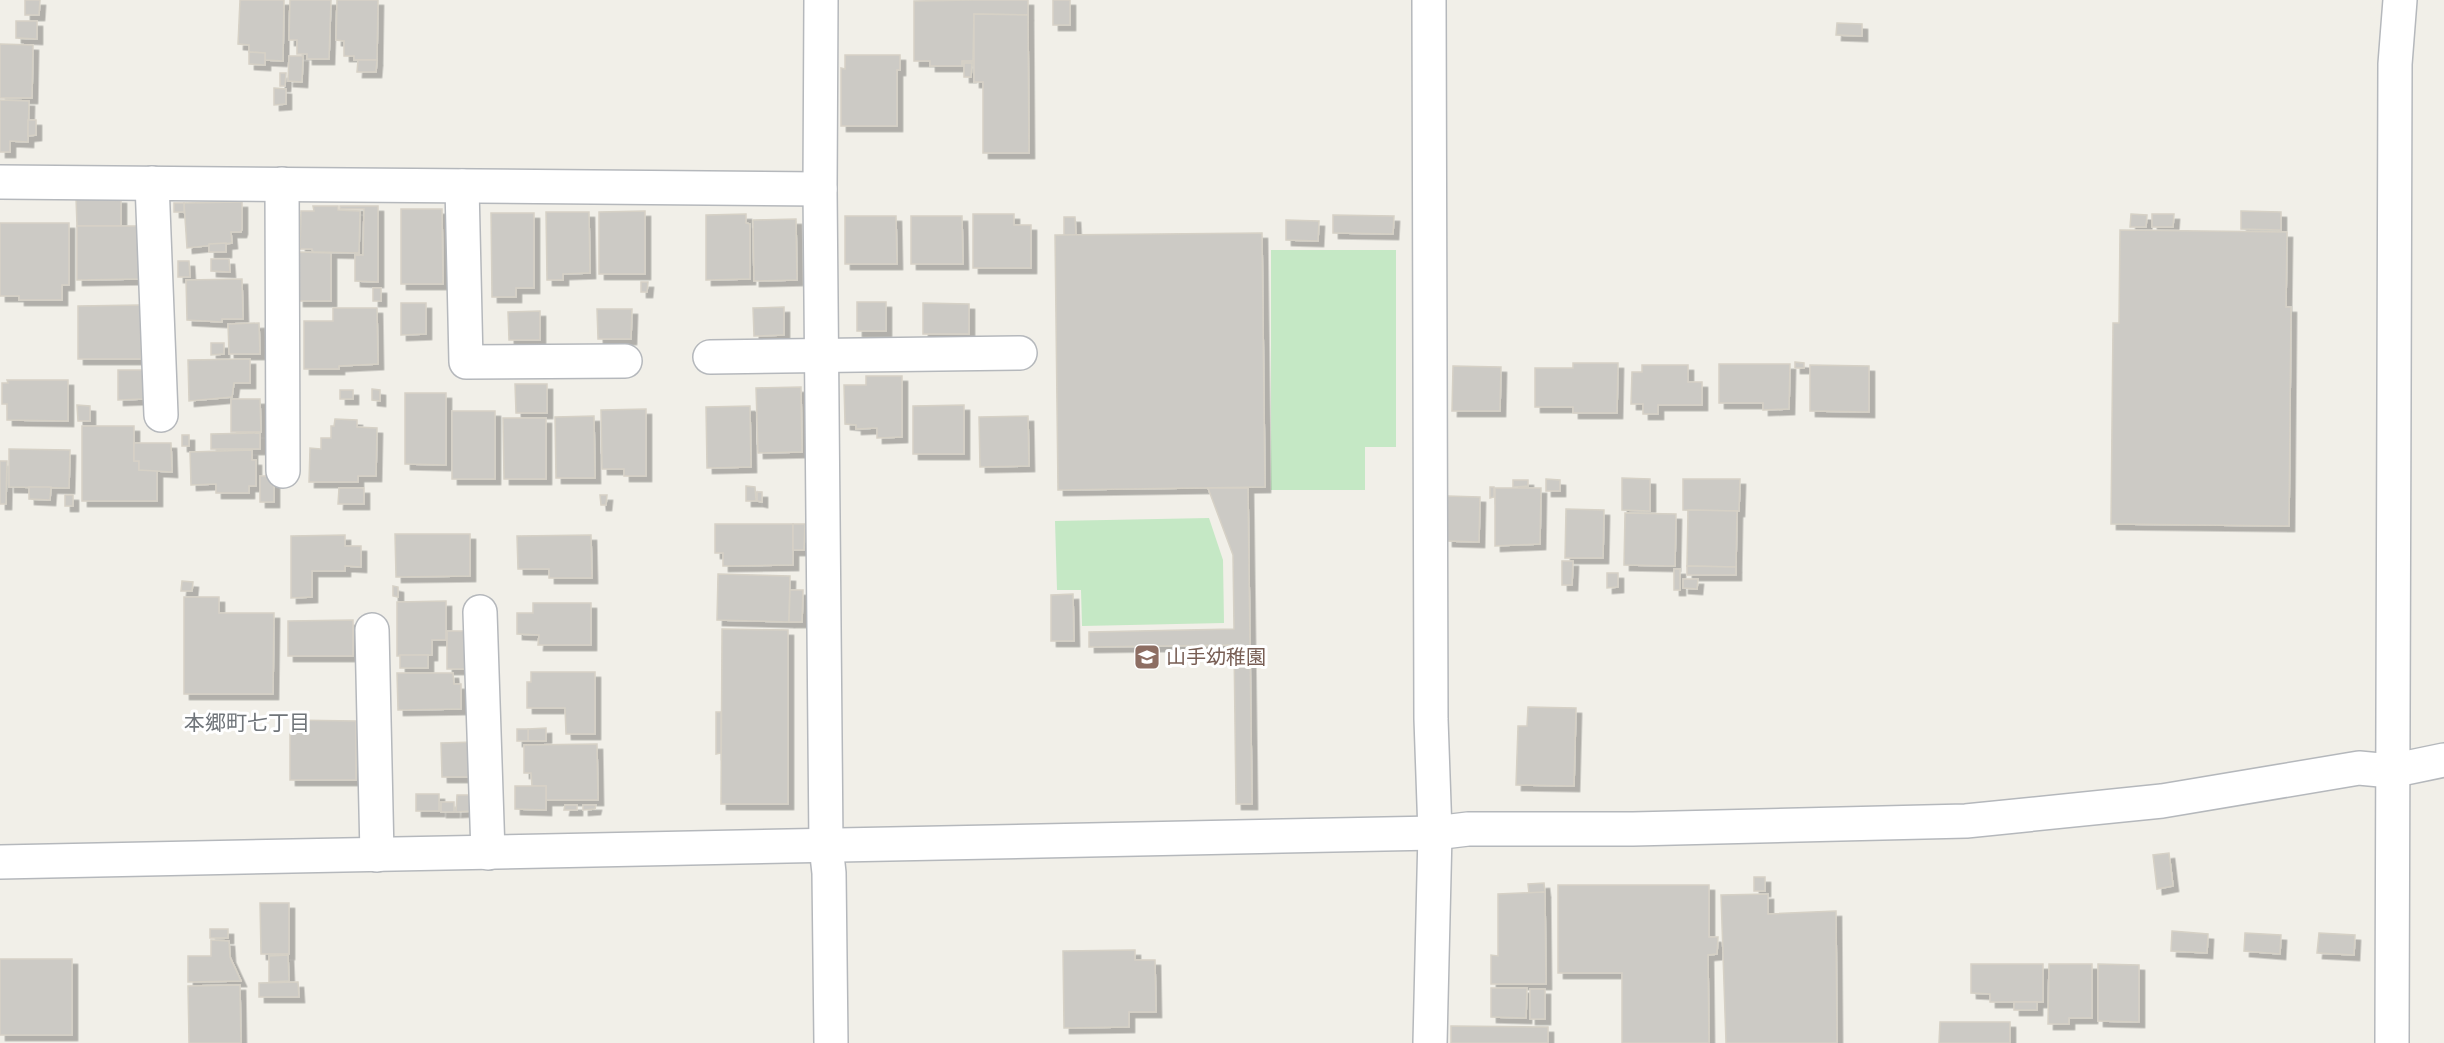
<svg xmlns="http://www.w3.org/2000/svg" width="2444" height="1043" viewBox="0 0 2444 1043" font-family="'Space Grotesk','Noto Sans JP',sans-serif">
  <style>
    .green { fill: #c5e8c5 }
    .building { fill: #cccac5; stroke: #d6d1c6; stroke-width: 1.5; filter: url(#shadow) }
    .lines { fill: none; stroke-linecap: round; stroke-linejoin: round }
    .minor-casing { stroke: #b5b8bc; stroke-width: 36 }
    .tertiary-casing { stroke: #b5b8bc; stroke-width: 36 }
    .minor { stroke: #fff; stroke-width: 33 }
    .tertiary { stroke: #fff; stroke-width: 33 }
    .labels { text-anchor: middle; stroke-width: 6; stroke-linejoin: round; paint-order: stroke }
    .education-label { font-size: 20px; fill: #785e54; stroke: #fff; text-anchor: start }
    .neighbourhood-label { font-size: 21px; fill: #70757a; stroke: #fff }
  </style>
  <defs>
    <filter id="shadow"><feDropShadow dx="5.5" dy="5.5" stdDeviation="0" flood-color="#0004"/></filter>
  </defs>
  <rect width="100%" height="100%" fill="#f1efe8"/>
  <!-- green -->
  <g class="green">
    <path d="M1271,250H1396V447H1365V490H1271Z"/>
    <path d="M1209,518L1223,560L1224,623L1082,626L1081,590H1057L1055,521Z"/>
  </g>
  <!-- building -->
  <g class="building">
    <path d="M25,0H40L39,15H25Z"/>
    <path d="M240,0H284L283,61L265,60V53L249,52V45L238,44Z"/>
    <path d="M290,0H331L329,59H307V54H297V40H289Z"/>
    <path d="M337,0H378L377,60H354V56H344V41L336,40Z"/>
    <path d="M973,0H1028V15L974,14L973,61H962V66H930V61H914V1Z"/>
    <rect x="1053" y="0" width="17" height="25"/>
    <path d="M974,14L1028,15L1029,153H983V82H974Z"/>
    <path d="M16,21H37V39L16,38Z"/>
    <path d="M1837,23L1862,24V36L1836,35Z"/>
    <path d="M0,44L33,45L32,98H0Z"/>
    <path d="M249,52L265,53V65L249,64Z"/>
    <path d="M845,55H900V70H897V126H841V68L845,69Z"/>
    <path d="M289,56H303L302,82L288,81Z"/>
    <path d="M358,60H377L376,72H357Z"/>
    <path d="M964,63H972L971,77H964Z"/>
    <path d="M280,73H286L285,86H280Z"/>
    <path d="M274,88L286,89V104L274,105Z"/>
    <path d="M0,100L29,101L28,142L10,141V152H0Z"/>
    <path d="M28,120H36V135L28,136Z"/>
    <path d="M76,198H121V226H77Z"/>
    <path d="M242,202V229L241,232H231L232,243L187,248L184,203Z"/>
    <rect x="174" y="203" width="10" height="9"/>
    <path d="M313,206H338V210L360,211L359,253L313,252L312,249H300L301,211H314Z"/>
    <path d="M340,206H378V282L355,281V255H363L364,209H340Z"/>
    <path d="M401,209H442L443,284H401Z"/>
    <path d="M645,211V274H599V212Z"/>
    <path d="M2241,211L2281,212V230L2241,229Z"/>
    <path d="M546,212H589L590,273L563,274V280H547Z"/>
    <path d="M491,213H534V288H516V297H492Z"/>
    <path d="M746,214V223L750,224V279L706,280V215Z"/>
    <path d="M973,214H1014V225H1031V268H973Z"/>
    <path d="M2131,214L2147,215L2146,227H2130Z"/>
    <path d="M2152,214H2174L2173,227H2152Z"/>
    <path d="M1333,215L1394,216L1393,234L1333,233Z"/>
    <path d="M845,216H896L897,264H845Z"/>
    <path d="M911,216H962L963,264H911Z"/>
    <path d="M1064,217H1075L1076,235L1064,236Z"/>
    <path d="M796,219L797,280L754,281L753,220Z"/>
    <path d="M1286,220L1319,221L1318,241L1286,240Z"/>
    <path d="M0,223H69V285H62V300H19V296H0Z"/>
    <path d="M77,226H140L141,279L77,280Z"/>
    <path d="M2120,230L2287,232L2286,307H2291L2289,526L2111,524L2113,323H2119Z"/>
    <path d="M1262,233L1265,487L1058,490L1055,235Z"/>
    <path d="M226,243V252H209V244Z"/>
    <path d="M298,252L331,253V301H298Z"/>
    <path d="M211,259H229L230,272L211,271Z"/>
    <path d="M178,261H189L190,277H178Z"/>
    <path d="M242,279L243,319H222V322L187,320L186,280Z"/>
    <path d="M641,282H648L647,292H641Z"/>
    <rect x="373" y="288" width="8" height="13"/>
    <rect x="857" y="302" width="29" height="29"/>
    <path d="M401,303H426V334L401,335Z"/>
    <path d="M923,303L969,304V334H923Z"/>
    <path d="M140,305L141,359H78V306Z"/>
    <path d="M784,307V335L754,336L753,308Z"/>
    <path d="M333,308H377L378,364L339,366V369H304V321H333Z"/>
    <path d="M597,309H632L631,339H598Z"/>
    <path d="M540,311V340H509L508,312Z"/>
    <path d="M259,323L260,354H229L228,324Z"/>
    <path d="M211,343H224V354L211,355Z"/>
    <path d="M250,359V383H234L232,397L189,401L188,360Z"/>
    <path d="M1795,362L1804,363V368H1795Z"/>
    <path d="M1573,363H1618L1617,413H1573V407H1535V368H1573Z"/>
    <path d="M1719,364H1790L1789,409L1763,410V403H1719Z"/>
    <path d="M1642,365H1688V382H1702V405H1658V414H1643V404H1631L1632,372H1642Z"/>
    <path d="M1810,365L1869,366V412L1810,411Z"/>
    <path d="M1453,366L1501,367L1500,411H1452Z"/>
    <path d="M118,370H144V399L118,400Z"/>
    <path d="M866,376H902V437L877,438V428L856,429V425L845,424L844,385H866Z"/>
    <path d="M7,380H68V421L7,420V404H2V383H8Z"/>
    <path d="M515,384H547V413H516Z"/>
    <path d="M801,387L802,452L758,453L756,388Z"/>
    <path d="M372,389L380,390V401L372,400Z"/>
    <rect x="340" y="390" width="13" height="9"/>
    <path d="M405,393H446V465L405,464Z"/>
    <path d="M231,399H260L261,432H231Z"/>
    <path d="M77,405L90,406V421H78Z"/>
    <path d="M964,405V454H913V406Z"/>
    <path d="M750,406L751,467L707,468L706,407Z"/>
    <path d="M646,409V476H624V469H602L601,410Z"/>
    <rect x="452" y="411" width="43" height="68"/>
    <path d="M594,416L595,478H556L555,417Z"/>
    <path d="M1028,416L1029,466L980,467L979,417Z"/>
    <path d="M503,418H546V479H504Z"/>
    <path d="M335,419L357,420V427L377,428L376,476H358V482H309L310,448L321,449V438H331V426H334Z"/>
    <path d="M82,426H134V461H139V470H157V501H82Z"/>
    <path d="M260,433V449H211V434Z"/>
    <rect x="182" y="435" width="7" height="11"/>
    <path d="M134,443H171L172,472L139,470V461H134Z"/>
    <path d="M9,449L70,450L69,488L9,487Z"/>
    <path d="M252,450V460H256V486H249V493H216V484L191,485L190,452Z"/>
    <path d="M0,461H7L6,504H0Z"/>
    <rect x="260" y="476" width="14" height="26"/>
    <path d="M1622,478L1650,479V511L1622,510Z"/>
    <path d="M1546,479L1560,480V491H1546Z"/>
    <path d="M1683,479H1740L1739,511L1683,510Z"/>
    <path d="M1513,480H1528V486L1513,487Z"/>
    <path d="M746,486L755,487L756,501H746Z"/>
    <path d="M29,487H51L50,500L29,499Z"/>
    <path d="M1490,487H1494V497L1490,498Z"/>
    <path d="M339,488H364V504H338Z"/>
    <path d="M1208,488H1248L1252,804H1236L1234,645L1089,647V632L1234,629L1233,555Z"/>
    <path d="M1495,488H1541L1540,544L1495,546Z"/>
    <path d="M757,492H762V502L757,501Z"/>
    <rect x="65" y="495" width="8" height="11"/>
    <path d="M600,495H607L606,505H601Z"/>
    <path d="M1447,496L1480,497L1479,542L1447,541Z"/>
    <path d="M1566,509L1604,510L1603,558H1565Z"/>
    <path d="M1688,510L1737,511L1736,567L1687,566Z"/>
    <path d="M1625,513L1676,514L1675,566L1624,565Z"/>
    <path d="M715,524H793V565L723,566V553H715Z"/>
    <path d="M793,524H805L804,550H793Z"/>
    <path d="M395,534H470V576L396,577Z"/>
    <path d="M345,535V546H361V567L345,566V571H312V597L291,598V536Z"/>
    <path d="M591,535L592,578H549V569H518L517,536Z"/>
    <path d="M1562,561H1573L1572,585H1562Z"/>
    <path d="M1687,566L1736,567V575H1687Z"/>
    <rect x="1674" y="569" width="6" height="21"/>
    <path d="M1607,573H1618V587L1607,588Z"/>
    <path d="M718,574L790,576L789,622L717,620Z"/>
    <path d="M1683,579H1698L1697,589L1683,588Z"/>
    <path d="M182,581L193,582L192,591H181Z"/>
    <path d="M393,586L398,587V597L393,596Z"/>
    <path d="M790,590H803L802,622H789Z"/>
    <path d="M1073,594L1074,641H1051V595Z"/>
    <path d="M184,597H219V613H274L273,694H184Z"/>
    <path d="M446,601V640H432V655L397,656V602Z"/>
    <path d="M533,603H591V645H538L539,635L517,634V613H533Z"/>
    <path d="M353,620V656H288V621Z"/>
    <path d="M722,629L788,630V804H721Z"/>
    <rect x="447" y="631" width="26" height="38"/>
    <rect x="400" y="655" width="28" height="13"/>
    <path d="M531,672H595V734H566L565,708H527V682H531Z"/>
    <path d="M397,673H453L454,684H461V709L398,710Z"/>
    <path d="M1528,707L1576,708L1574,786L1516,785L1518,726H1527Z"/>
    <path d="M716,712H721V753L716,754Z"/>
    <path d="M290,720L356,721V780H290Z"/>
    <path d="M546,728V741H528V729Z"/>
    <rect x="517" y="729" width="11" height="12"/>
    <path d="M474,742V777H442L441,743Z"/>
    <path d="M597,744L598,800H546V786H532L531,773H524V745Z"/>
    <path d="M515,786H546V810L515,809Z"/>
    <rect x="416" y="794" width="23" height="17"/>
    <path d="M457,795H472L473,811L456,812Z"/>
    <rect x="441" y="802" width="13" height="10"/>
    <path d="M565,805H577V810H564Z"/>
    <path d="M583,805H596L595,809L583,810Z"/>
    <path d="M2169,853L2173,886L2157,889L2153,855Z"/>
    <rect x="1754" y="877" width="11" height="14"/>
    <path d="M1544,883L1545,892L1529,894L1528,884Z"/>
    <path d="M1558,885H1709V937H1718L1717,954L1708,955L1709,1043H1622V973H1558Z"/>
    <path d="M1545,892L1546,984H1491V955L1498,956V894Z"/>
    <path d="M1768,894V914L1836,911L1837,1043H1726L1721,895Z"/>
    <path d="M260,903H289V954H261Z"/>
    <rect x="210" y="929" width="18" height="9"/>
    <path d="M2172,931L2208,934L2207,953L2171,951Z"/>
    <path d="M2245,933L2281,935L2280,954L2244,951Z"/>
    <path d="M2319,933L2355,935L2354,955L2317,953Z"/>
    <path d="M211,940L229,941L230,957L241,981L188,982V956H211Z"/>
    <path d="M1135,950V960H1155L1156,1012H1129V1027L1064,1028L1063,951Z"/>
    <path d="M288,955L289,981L269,982V956Z"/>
    <rect x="0" y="959" width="72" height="76"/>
    <path d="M1971,964H2043V1002H1990V994L1971,993Z"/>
    <path d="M2049,964H2092V1018H2069V1024H2048Z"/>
    <path d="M2098,964L2139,965V1022L2098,1021Z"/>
    <path d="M298,982L299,997H259V983Z"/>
    <path d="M240,985L241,1043H189L188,986Z"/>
    <path d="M1491,988H1527L1526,1018L1491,1017Z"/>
    <rect x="1530" y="989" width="15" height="30"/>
    <rect x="2014" y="1002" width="23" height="8"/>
    <path d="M1940,1022H2010V1043H1939Z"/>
    <path d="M1451,1026L1548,1027V1043H1451Z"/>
  </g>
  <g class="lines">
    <defs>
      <g id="minor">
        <path d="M821,0L820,189L826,846L829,873L831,1043"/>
        <path d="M1429,0L1431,719L1435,833L1430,1043"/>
        <path d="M0,182L820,189"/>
        <path d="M152,183L161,415"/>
        <path d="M282,184L283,471"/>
        <path d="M462,186L466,362L625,361"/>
        <path d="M710,357L1020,353"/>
        <path d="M480,612L488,853"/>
        <path d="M372,630L377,855"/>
        <path d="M2392,1043L2395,64L2400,0"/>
      </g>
      <path id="tertiary" d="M0,862L1435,833L1468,829H1633L1966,821L2162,801L2359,768L2391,771L2444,760"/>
    </defs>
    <!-- minor casing -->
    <use href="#minor" class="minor-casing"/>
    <!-- tertiary casing -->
    <use href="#tertiary" class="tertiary-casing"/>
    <!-- minor -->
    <use href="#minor" class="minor"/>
    <!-- tertiary -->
    <use href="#tertiary" class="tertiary"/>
  </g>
  <!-- icons -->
  <defs>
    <symbol id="school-square" viewBox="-11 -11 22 22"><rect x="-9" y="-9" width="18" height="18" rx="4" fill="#8d6e63" stroke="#fff"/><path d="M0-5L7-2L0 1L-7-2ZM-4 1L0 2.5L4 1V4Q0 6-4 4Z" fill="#fff"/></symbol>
  </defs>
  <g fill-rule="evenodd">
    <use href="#school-square" x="1132" y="642" width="30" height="30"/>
  </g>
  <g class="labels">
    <!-- education labels -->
    <g class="education-label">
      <text x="1166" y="664">山手幼稚園</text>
    </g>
    <!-- neighbourhood labels -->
    <g class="neighbourhood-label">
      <text x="247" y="730">本郷町七丁目</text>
    </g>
  </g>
</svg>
